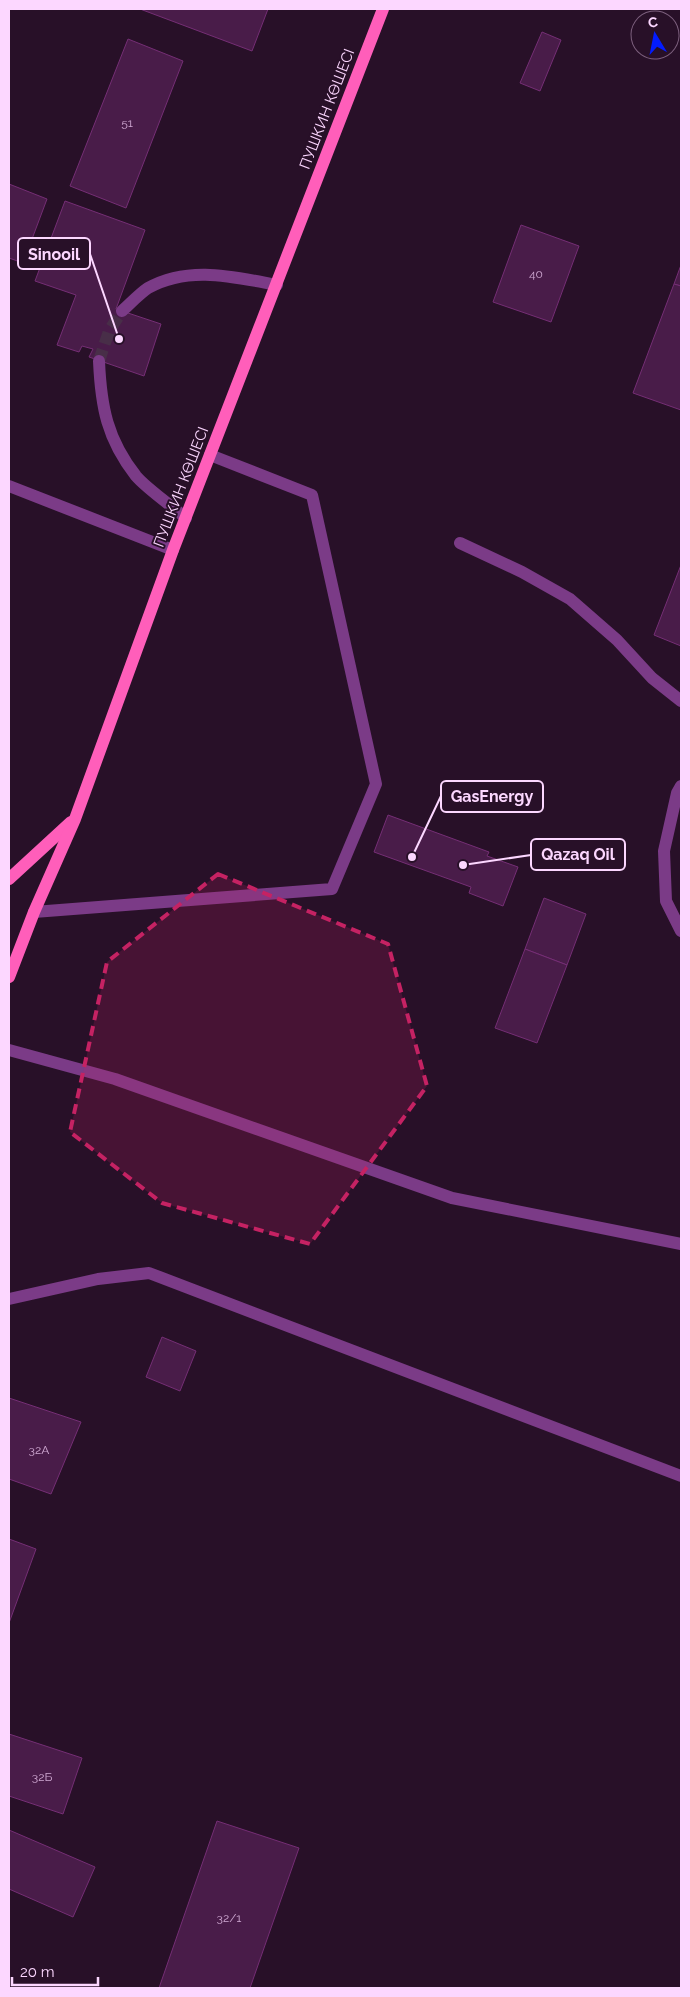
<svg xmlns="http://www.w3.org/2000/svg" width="690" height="1997" viewBox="0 0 690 1997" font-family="Raleway,sans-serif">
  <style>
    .building { fill: #491c49; stroke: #752e75 }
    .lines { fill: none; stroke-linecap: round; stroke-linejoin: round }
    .minor-tunnel { stroke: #482e48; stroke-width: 12; stroke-dasharray: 12 6; stroke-linecap: butt }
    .minor { stroke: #7b3b87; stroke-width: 12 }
    .major { stroke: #ff5eba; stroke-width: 12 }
    .marked { fill: #c52263; fill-opacity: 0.2; stroke: #c52263; stroke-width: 4; stroke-dasharray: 10 6; stroke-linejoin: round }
    .labels { text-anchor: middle; stroke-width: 4; stroke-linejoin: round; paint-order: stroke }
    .number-label { font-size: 12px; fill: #cfa8d2 }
    .street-label { font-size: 15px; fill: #fcd7ff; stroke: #281028 }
    .leader { fill: none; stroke: #fcd7ff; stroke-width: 2 }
    .callout-dot { fill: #fcd7ff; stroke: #281028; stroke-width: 2 }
    .callout { fill: #281028; stroke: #fcd7ff; stroke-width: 2 }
    .callout-label { font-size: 16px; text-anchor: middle; font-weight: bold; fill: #fcd7ff }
  </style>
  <rect width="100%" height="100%" fill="#281028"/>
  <!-- building -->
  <g class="building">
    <path d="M140,9H268L252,51Z"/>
    <path d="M542,32L561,40L540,91L520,83Z"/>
    <path d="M128,39L183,61L126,208L70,186Z"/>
    <path d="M9,184L47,199L23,263L9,258Z"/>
    <path d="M65,201L145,230L116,309L161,324L144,376L89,357L93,349L82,346L79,352L57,345L76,295L35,281Z"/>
    <path d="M521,225L579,246L551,322L493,302Z"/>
    <path d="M681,265V286L674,284Z"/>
    <path d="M674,284L681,286V410L633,393Z"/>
    <path d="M681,565V646L654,635Z"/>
    <path d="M388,815L489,852L487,856L518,867L503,906L469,893L471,887L374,852Z"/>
    <path d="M544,898L586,914L567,965L525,949Z"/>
    <path d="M525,949L567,965L537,1043L495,1028Z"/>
    <path d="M162,1337L196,1351L180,1391L146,1377Z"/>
    <path d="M9,1398L81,1422L51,1494L9,1479Z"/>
    <path d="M9,1539L36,1549L9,1623Z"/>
    <path d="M9,1734L82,1758L63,1814L9,1796Z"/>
    <path d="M217,1821L299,1848L250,1988H159Z"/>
    <path d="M9,1830L95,1867L73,1917L9,1889Z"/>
  </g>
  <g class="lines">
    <!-- minor-tunnel -->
    <path class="minor-tunnel" d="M99,361L109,331L122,311"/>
    <!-- minor -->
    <g class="minor">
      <path d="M122,311C130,304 139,294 148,288C189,265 234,277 277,285"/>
      <path d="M99,361C101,407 107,439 136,476C146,488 173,507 186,518"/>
      <path d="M9,486L173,550"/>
      <path d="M460,543L522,572L570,599L617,640L652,678L681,701"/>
      <path d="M681,786L677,793L664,851L666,901L681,931"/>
      <path d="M34,912L332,889L376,784L312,495L210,455"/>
      <path d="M9,1050L115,1079L452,1198L681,1244"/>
      <path d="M9,1299L98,1279L149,1273L681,1476"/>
    </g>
    <!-- major -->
    <g class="major">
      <path d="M9,879L71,822"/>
      <path d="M9,977L34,912L75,819L173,550L383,9"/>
    </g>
  </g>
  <!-- marked area -->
  <path class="marked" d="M218,874L388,944L427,1086L310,1244L162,1203L70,1132L107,962Z"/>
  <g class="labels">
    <!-- number labels -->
    <g class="number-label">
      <text x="127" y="127">51</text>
      <text x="536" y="278">40</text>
      <text x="39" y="1454">32А</text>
      <text x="42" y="1781">32Б</text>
      <text x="229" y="1922">32/1</text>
    </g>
    <!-- street labels -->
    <g class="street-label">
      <text transform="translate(327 109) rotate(-69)" y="5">ПУШКИН КӨШЕСІ</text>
      <text transform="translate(181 487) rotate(-69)" y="5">ПУШКИН КӨШЕСІ</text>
    </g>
  </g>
  <!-- callouts -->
  <path class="leader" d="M119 339L90 254M412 857L441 796M463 865L531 855"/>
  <g class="callout-dot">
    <circle cx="119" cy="339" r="5"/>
    <circle cx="412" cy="857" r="5"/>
    <circle cx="463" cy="865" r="5"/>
  </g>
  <g class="callout">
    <rect x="18" y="238" width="72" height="31" rx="5"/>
    <rect x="441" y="781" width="102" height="31" rx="5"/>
    <rect x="531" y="839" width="94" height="31" rx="5"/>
  </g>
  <g class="callout-label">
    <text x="54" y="260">Sinooil</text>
    <text x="492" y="802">GasEnergy</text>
    <text x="578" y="860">Qazaq Oil</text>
  </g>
  <!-- border -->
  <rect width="690" height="1997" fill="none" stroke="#fcd7ff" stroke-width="20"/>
  <!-- north arrow -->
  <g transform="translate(655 35) rotate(350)"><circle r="24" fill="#281028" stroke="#7d607e"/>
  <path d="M0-4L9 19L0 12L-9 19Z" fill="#031cff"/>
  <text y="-8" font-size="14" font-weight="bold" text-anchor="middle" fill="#fcd7ff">С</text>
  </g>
  <!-- scale -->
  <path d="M12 1977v8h86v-8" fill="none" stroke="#fcd7ff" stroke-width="2.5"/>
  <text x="20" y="1977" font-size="15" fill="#fcd7ff" stroke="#281028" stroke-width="4" paint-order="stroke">20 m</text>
</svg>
